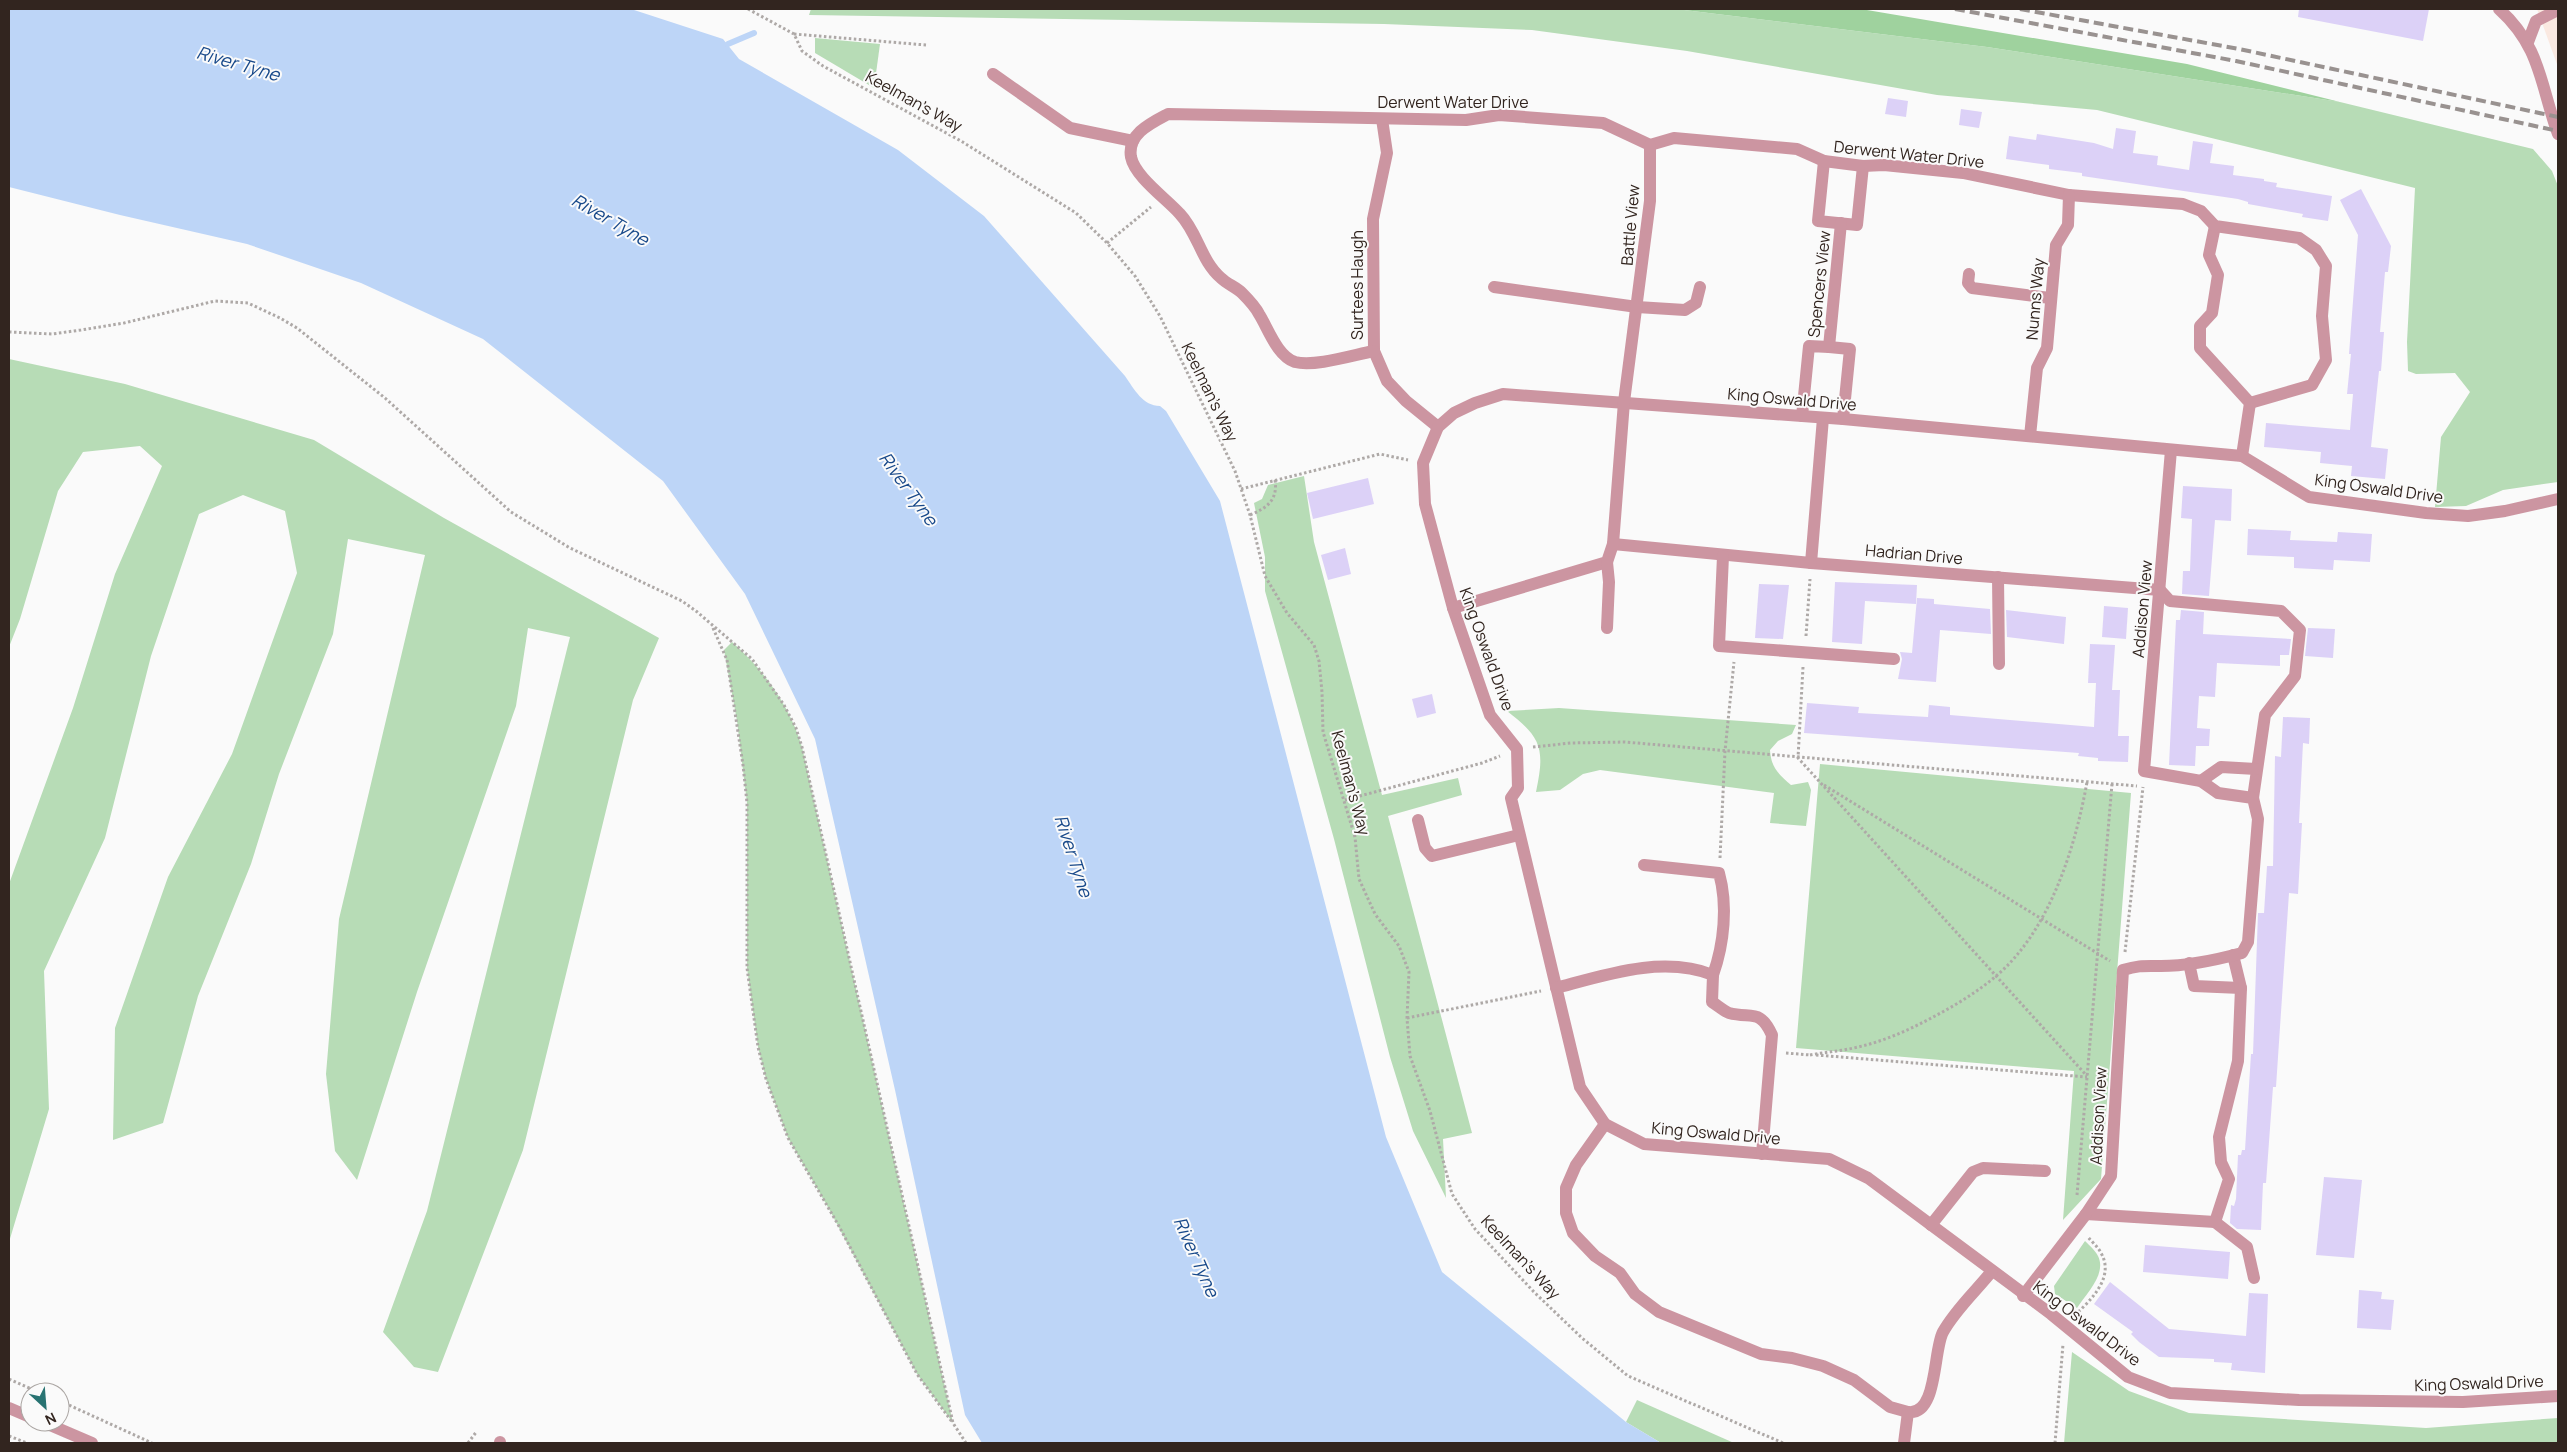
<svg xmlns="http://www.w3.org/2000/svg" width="2567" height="1452" viewBox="0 0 2567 1452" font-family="Manrope,sans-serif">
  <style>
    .built { fill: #fae9e1 }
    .green { fill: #b7dcb6 }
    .forest { fill: #9fd29e }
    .water { fill: #bdd5f7 }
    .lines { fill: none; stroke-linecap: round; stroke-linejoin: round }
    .stream { stroke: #bdd5f7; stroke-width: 6 }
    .building { fill: #dcd1f7 }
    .path { stroke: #aea9a7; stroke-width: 3; stroke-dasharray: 2.5 2.5; stroke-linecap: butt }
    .minor { stroke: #cc95a1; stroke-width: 12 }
    .rail { stroke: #999290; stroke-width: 4; stroke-dasharray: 10 5; stroke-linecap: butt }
    .labels { text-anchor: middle; stroke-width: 4; stroke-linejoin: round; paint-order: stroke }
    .street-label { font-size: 16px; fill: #32251f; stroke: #fafafa }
    .water-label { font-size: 18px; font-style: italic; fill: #18498a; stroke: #fafafa }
  </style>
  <rect width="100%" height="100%" fill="#fafafa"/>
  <!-- built -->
  <path class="built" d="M2537,9H2558V67Z"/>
  <!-- green -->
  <g class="green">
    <path d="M811,9H1676L1987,47L2340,102L2533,149L2552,171L2558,186V482L2503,490L2466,506L2435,507L2441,437L2470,392L2455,373L2416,374L2408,371L2407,342L2415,188L2097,110L1937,95L1687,51L1532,30L1384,24L809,15Z"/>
    <path d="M815,38L880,44L874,88L815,53Z"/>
    <path d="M9,359L125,384L314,440L444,518L659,638L633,700L523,1150L438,1372L414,1367L383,1332L427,1211L570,637L528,628L516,706L417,992L357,1180L335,1151L326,1074L339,919L425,555L348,539L333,634L279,774L251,864L198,996L163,1123L113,1140L115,1028L168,877L232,754L297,573L285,511L243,495L199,514L151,656L105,838L44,971L49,1109L9,1242V884L73,708L115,574L162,466L140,446L83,452L58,491L20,619L9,647Z"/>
    <path d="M1304,476L1314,542L1382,795L1458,778L1462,795L1388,816L1472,1133L1443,1139L1446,1198L1413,1131L1390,1057L1334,839L1265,591V557L1254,503L1262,499L1268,485Z"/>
    <path d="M732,642C764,670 790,706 802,747L953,1423L917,1374L829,1209L788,1138L766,1079L758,1047L747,968V803L737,721L724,650Z"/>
    <path d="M1559,708L1796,725L1792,734L1778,741L1770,750C1771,767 1778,774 1791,785L1808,782L1811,790L1806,826L1770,823L1774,793L1600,770L1583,774L1560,790L1536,792C1545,749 1542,738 1507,711Z"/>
    <path d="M1820,764L2131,793L2101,1179L2063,1220L2074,1071L1796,1048Z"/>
    <path d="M2085,1241C2089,1245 2095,1250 2098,1256C2107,1274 2086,1294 2077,1308L2055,1294L2054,1286Z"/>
    <path d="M2072,1352L2129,1391L2189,1413L2426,1428L2558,1418V1443H2064Z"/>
    <path d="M1637,1400L1734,1443H1661L1626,1422Z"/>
  </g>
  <!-- forest -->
  <path class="forest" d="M1676,9H1861L2187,64L2340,102L1987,47Z"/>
  <!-- water -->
  <path class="water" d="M9,9H631L723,39L739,59L898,150L984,216L1125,376C1134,389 1143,406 1160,406L1166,411L1220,501L1386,1137L1442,1272L1626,1422L1661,1443H982L965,1415L895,1090L815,739L745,594L663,481L483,339L361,283L247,244L120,215L9,187Z"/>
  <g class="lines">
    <!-- stream -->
    <path class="stream" d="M728,44L754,33"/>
  </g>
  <!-- building -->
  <g class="building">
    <path d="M2299,9H2429L2423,41L2298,17Z"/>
    <path d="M1888,98L1908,101L1906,117L1885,114Z"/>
    <path d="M1961,109L1982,112L1979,128L1959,125Z"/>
    <path d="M2116,128L2136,131L2133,153L2158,156L2157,165L2189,170L2193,141L2213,144L2210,163L2234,166L2233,175L2264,179V181L2277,183L2276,187L2332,196L2328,221L2302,217L2303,214L2248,204V202L2238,199L2082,176V173L2049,169V165L2006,159L2009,136L2036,140L2037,134L2094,143L2113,149Z"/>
    <path d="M2361,189L2391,246L2388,272H2385L2380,332H2384L2381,371H2379L2371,447L2388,449L2385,479L2351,476L2352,466L2320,463L2321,452L2264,447L2266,423L2350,430L2353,394H2347L2351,354H2349L2358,235L2340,200Z"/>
    <path d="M1368,478L1374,504L1313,519L1307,493Z"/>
    <path d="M2183,486L2232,489L2231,521L2215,520L2209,596L2182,594L2183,571H2190L2192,519L2181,518Z"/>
    <path d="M2248,529L2291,531L2290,540L2337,542L2338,532L2372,534L2370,562L2334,560L2333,570L2294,568V557L2247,555Z"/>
    <path d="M1345,548L1351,574L1328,580L1321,555Z"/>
    <path d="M1835,582L1917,585L1916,604L1865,601L1862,644L1832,642Z"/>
    <path d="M1759,584L1789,585L1783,639L1755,638Z"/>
    <path d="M1917,598L1934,599V604L1990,609L1991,634L1940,630L1936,682L1898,679L1902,659L1900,652L1912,653Z"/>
    <path d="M2104,606L2128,608L2126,639L2102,637Z"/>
    <path d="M2006,610L2066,617L2064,644L2007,637Z"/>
    <path d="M2181,610L2204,612L2203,634L2291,639L2289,655H2280V666L2217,663L2215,697L2199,696L2197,728L2210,729L2209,746H2196L2195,766L2169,765L2176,620H2180Z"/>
    <path d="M2308,628L2335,629L2333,658L2305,656Z"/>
    <path d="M2090,644L2115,645L2112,690H2120L2118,736H2129L2128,762L2098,761V758L2078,756L2079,753L1804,733L1807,703L1859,707L1858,713L1928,717L1929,705L1950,707V715L2094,727L2096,683H2088Z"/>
    <path d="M1432,694L1436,713L1417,718L1412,699Z"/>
    <path d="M2283,717L2310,718L2309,744L2303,743L2299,823H2302L2298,894L2289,893L2276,1087H2273L2266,1183H2263L2261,1230L2237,1229L2230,1223L2231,1205L2234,1206L2236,1199L2238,1155H2241L2242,1150H2245L2251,1054H2253L2258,913H2264L2267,866H2273L2275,756L2281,757Z"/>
    <path d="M2324,1177L2362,1180L2354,1258L2316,1255Z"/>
    <path d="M2145,1245L2230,1252L2228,1279L2143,1272Z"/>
    <path d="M2110,1282L2169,1329L2246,1336L2249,1293L2268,1294L2265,1373L2231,1370L2232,1363L2214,1362V1359L2159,1357L2139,1342L2131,1334L2133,1332L2094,1304Z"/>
    <path d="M2359,1290L2382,1292L2381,1299L2394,1300L2391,1330L2357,1328Z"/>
  </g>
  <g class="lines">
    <!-- path -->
    <g class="path">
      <path d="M748,9L794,34L802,51L823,66L961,141L1076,213L1107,243L1135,276L1160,316L1235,471L1250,515L1265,576L1287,613L1314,645L1319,661L1322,692L1323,732L1355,837L1359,879L1375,914L1399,946L1409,972L1407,1018L1410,1056L1430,1111L1452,1194L1475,1229L1534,1292L1582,1338L1628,1376L1783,1443"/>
      <path d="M794,34L926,45"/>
      <path d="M1107,243L1151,207"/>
      <path d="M9,332L52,334L81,330L124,323L215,301L248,303L280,318L297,328L385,398L511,512L570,548L682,601L696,611L752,659L784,705L796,728L802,747L953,1423L966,1443"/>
      <path d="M1241,489L1380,454L1408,460"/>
      <path d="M1250,515C1267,508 1278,500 1275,480"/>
      <path d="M713,628L727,660L743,765L747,803V968L758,1047L766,1079L788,1138L840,1228L917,1374L952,1422"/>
      <path d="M1806,636L1810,579"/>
      <path d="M1803,667L1798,758L2087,1076"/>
      <path d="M1533,747L1571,743L1625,742L2137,786"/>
      <path d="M1824,785L2110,961"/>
      <path d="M1345,800L1482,763L1500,756"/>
      <path d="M1720,858L1725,751L1734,662"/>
      <path d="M2125,952L2143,787"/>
      <path d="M1407,1018L1541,991"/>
      <path d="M1786,1053L1810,1055"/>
      <path d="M1810,1055C1826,1052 1842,1051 1858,1047C1885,1041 1911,1029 1935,1016C1956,1005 1977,992 1995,977C2049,932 2075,849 2087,782"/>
      <path d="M1816,1055L2087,1077"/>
      <path d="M2077,1195L2112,784"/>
      <path d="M2075,1315C2091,1300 2115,1277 2101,1253C2098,1247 2092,1242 2088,1237"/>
      <path d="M9,1379L38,1392"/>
      <path d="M60,1401L152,1443"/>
      <path d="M9,1436L27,1443"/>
      <path d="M468,1443L477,1431"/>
      <path d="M2055,1443L2063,1344"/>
    </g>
    <!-- minor -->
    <g class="minor">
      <path d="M2499,9C2541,47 2540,84 2558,134"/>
      <path d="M2528,42L2536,21L2558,10"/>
      <path d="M993,74L1070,128L1133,141"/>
      <path d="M1382,119L1387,153L1373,219L1374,351L1387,381L1406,401L1438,427"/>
      <path d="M1824,161L1818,221L1857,225L1863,166"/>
      <path d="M2215,226L2209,255L2218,275L2212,313L2200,326V348L2250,403L2242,456"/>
      <path d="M1969,274L1968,283L1972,288L2050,298"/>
      <path d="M1494,287L1637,307L1685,310L1696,303L1700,287"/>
      <path d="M1829,347L1850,349L1843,419"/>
      <path d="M1374,351C1353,355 1315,367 1295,362C1277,356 1268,328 1259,314C1255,306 1248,299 1242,293C1236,287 1227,284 1221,278C1201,261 1198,233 1180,214C1167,199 1135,177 1131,157C1127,134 1151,123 1168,114L1466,120L1499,115L1603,123L1650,145L1674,138L1797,149L1824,161L1863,166L1884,165L1963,173L2069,195L2183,204L2201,211L2215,226L2299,238L2316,250L2326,266L2322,316L2326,360L2312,385L2250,403"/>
      <path d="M1802,416L1809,346L1829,347L1841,223"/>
      <path d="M1823,418L1811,563L2160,590L2170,601L2281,611L2300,630L2295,676L2265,715L2253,798"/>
      <path d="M2030,436L2037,368L2047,348L2056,245L2068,225L2069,195"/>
      <path d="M2558,499L2505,511L2468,516L2426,513L2309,497L2242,456L1843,419L1503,394L1475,403L1454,413L1438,427L1423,463L1425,504L1453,608L1490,715L1517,749L1518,788L1511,798L1580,1087L1605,1124L1644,1144L1829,1159L1868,1178L2051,1314L2128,1377L2170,1393L2299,1400L2463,1402L2558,1396"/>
      <path d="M1613,544L1811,563"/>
      <path d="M1723,556L1719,646L1894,659"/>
      <path d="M1998,577L1999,664"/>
      <path d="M1453,608L1607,562L1613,544L1624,402L1650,201V145"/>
      <path d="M1607,628L1609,582L1607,562"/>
      <path d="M2201,781L2221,767L2256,769"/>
      <path d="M1418,820L1425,848L1432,856L1519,835"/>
      <path d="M1644,865L1719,873C1728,905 1724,944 1713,975"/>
      <path d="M2189,963L2194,986L2241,988"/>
      <path d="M1556,988C1605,975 1663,955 1713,975L1712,1002C1717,1005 1724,1011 1729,1013C1751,1019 1760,1008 1772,1035L1762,1154"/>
      <path d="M1605,1124L1576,1165L1566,1188V1213L1573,1233L1595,1256L1620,1273L1635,1294L1659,1312L1761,1354L1792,1358L1823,1366L1854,1380L1890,1407L1908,1412"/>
      <path d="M2086,1214L2215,1222L2229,1179L2221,1162L2219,1137L2238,1061L2241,988L2233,955"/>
      <path d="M2215,1222L2247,1247L2254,1278"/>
      <path d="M1931,1225L1973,1172L1983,1168L2045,1171"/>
      <path d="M2023,1296L2086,1214L2111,1176L2123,970C2139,965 2145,966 2161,966C2187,966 2216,960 2242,953L2248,942L2258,819L2253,798L2218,793L2201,781L2144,771L2171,450"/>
      <path d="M9,1408L30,1417"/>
      <path d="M43,1422L92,1443"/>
      <path d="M500,1443V1442"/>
      <path d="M1904,1443L1908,1412C1938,1416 1933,1350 1943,1332C1955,1310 1976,1291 1992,1271"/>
    </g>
    <!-- rail -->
    <g class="rail">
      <path d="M1955,9L2236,61L2558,131"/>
      <path d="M2020,9L2239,49L2558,117"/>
    </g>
  </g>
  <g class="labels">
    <!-- street labels -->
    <g class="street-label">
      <text transform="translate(914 101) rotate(29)" y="6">Keelman's Way</text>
      <text x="1453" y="108">Derwent Water Drive</text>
      <text transform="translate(1909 154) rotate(6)" y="6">Derwent Water Drive</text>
      <text transform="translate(1630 225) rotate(-85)" y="6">Battle View</text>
      <text transform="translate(1819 284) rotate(-84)" y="6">Spencers View</text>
      <text transform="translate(1357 285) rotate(-90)" y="6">Surtees Haugh</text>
      <text transform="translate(2035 299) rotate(-85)" y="6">Nunns Way</text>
      <text transform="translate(1210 392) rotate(64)" y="6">Keelman's Way</text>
      <text transform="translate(1792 399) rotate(5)" y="6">King Oswald Drive</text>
      <text transform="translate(2379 488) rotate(8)" y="6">King Oswald Drive</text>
      <text transform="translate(1914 554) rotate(5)" y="6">Hadrian Drive</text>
      <text transform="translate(2142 609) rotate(-85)" y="6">Addison View</text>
      <text transform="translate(1487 649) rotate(70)" y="6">King Oswald Drive</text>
      <text transform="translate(1351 783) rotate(75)" y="6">Keelman's Way</text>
      <text transform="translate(2098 1116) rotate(-87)" y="6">Addison View</text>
      <text transform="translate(1716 1133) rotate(5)" y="6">King Oswald Drive</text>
      <text transform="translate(1521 1257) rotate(47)" y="6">Keelman's Way</text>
      <text transform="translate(2087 1323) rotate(37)" y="6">King Oswald Drive</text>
      <text transform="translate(2479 1383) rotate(-2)" y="6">King Oswald Drive</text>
    </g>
    <!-- water labels -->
    <g class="water-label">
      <text transform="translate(238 64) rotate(16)" y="6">River Tyne</text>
      <text transform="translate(610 220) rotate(30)" y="6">River Tyne</text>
      <text transform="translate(908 489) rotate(54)" y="6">River Tyne</text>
      <text transform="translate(1073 856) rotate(72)" y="6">River Tyne</text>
      <text transform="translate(1196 1257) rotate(66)" y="6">River Tyne</text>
    </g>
  </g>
  <!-- border -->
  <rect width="2567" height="1452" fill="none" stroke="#32251f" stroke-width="20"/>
  <!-- north arrow -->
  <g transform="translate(45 1407) rotate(154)"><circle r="24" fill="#fafafa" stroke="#aaa5a2"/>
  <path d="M0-4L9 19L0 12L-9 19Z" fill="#287372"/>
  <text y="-8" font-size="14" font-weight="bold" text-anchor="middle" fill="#32251f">N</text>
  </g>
</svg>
